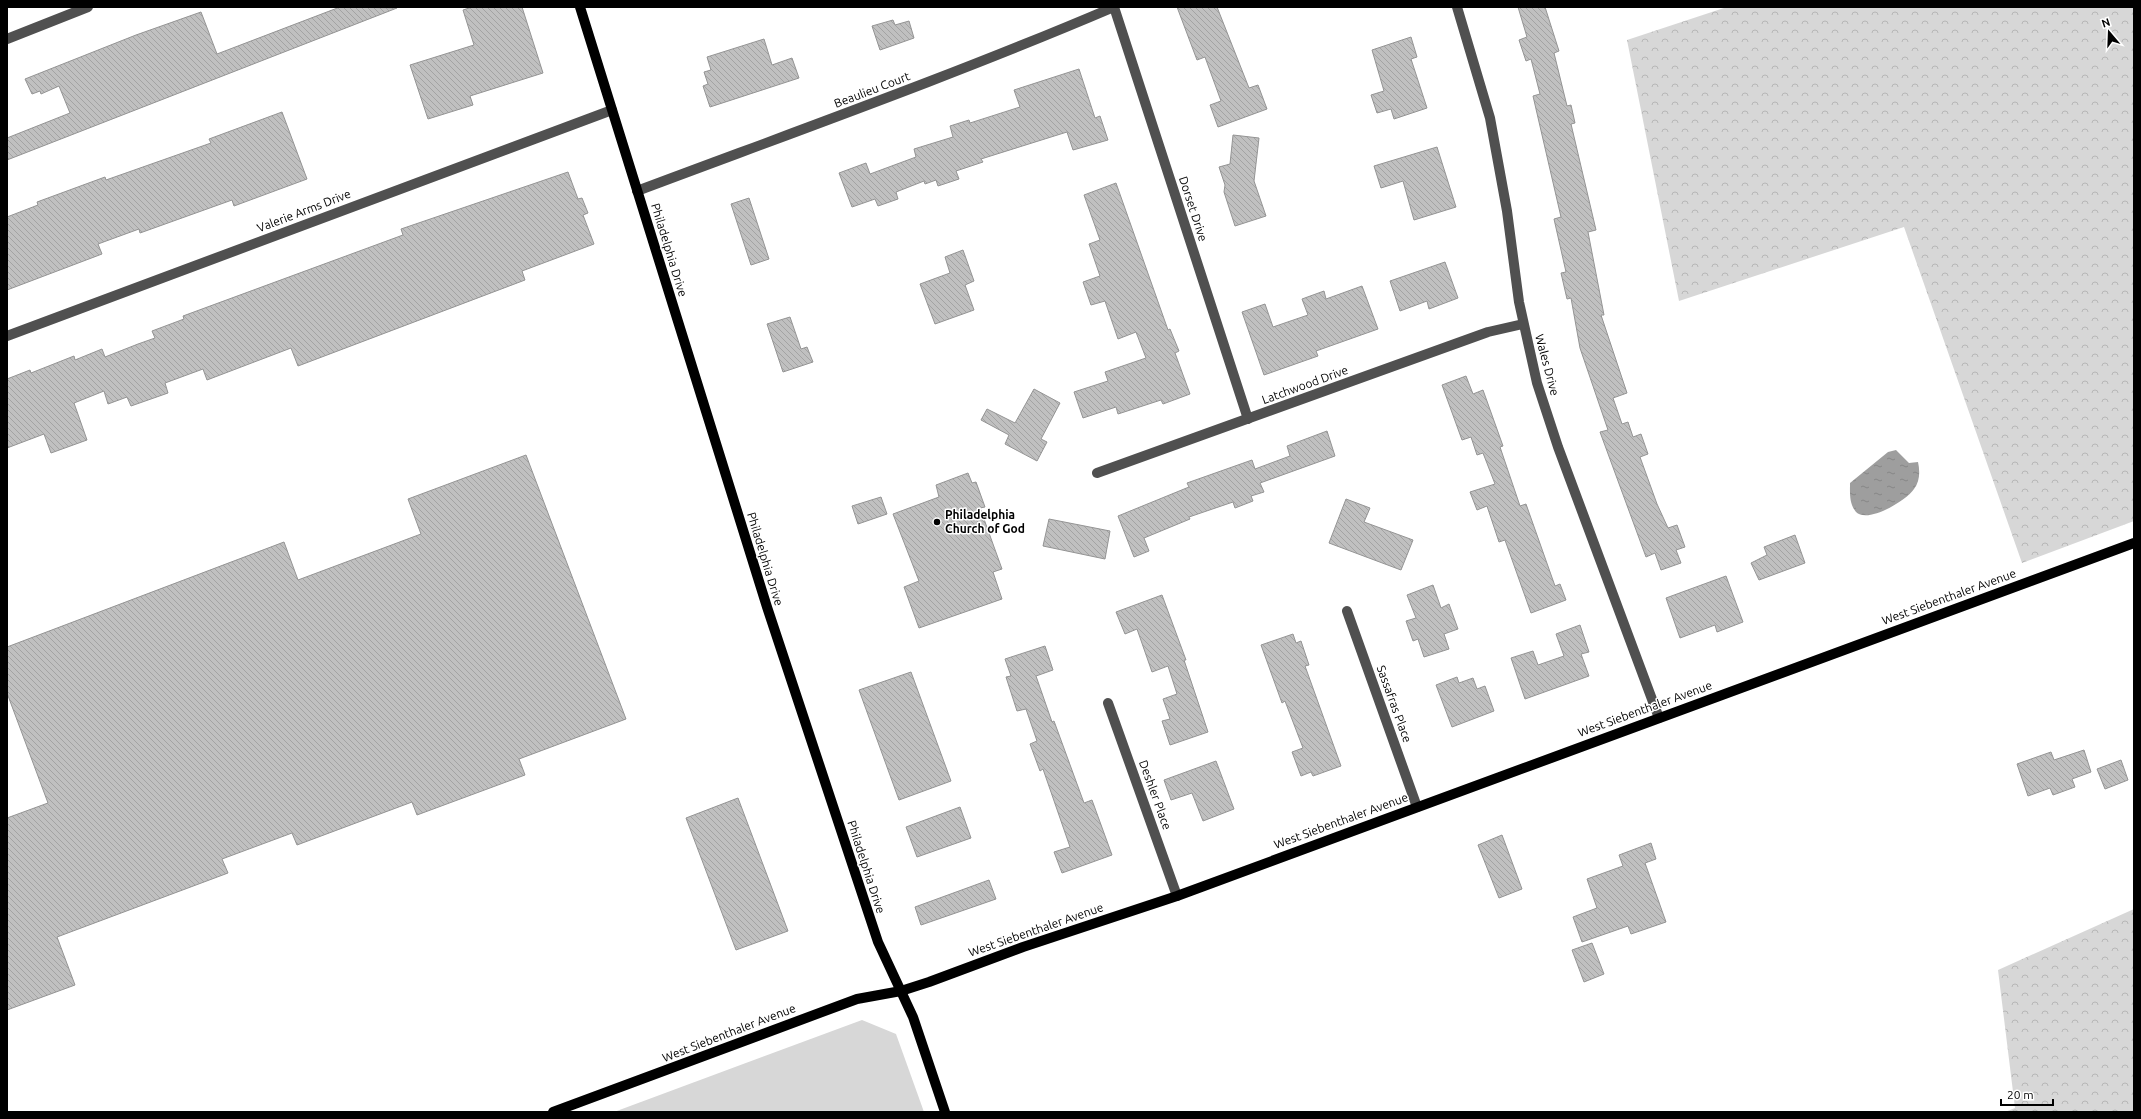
<svg xmlns="http://www.w3.org/2000/svg" width="2141" height="1119" viewBox="0 0 2141 1119" font-family="Ubuntu,sans-serif">
  <style>
    .green { fill: #d7d7d7 }
    .forest { fill: url(#forest-crowns) }
    .water { fill: url(#water-ripples) }
    .building { fill: url(#building-back-hatch); stroke: #949494 }
    .lines { fill: none; stroke-linecap: round; stroke-linejoin: round }
    .minor { stroke: #505050; stroke-width: 10 }
    .major { stroke: #000; stroke-width: 10 }
    .poi-dot { fill: #000; stroke: #fff; stroke-width: 1.5 }
    .labels { text-anchor: middle; stroke-width: 3; stroke-linejoin: round; paint-order: stroke }
    .street-label { font-size: 12px; fill: #000; stroke: #fff }
    .poi-label { font-size: 12px; font-weight: bold; fill: #000; stroke: #fff; text-anchor: start }
  </style>
  <defs>
    <pattern id="forest-crowns" width="20" height="18" patternUnits="userSpaceOnUse"><rect width="20" height="18" fill="#d7d7d7"/><path d="M2 6a3 3 0 1 1 6 0M12 15a3 3 0 1 1 6 0" fill="none" stroke="#b7b7b7"/></pattern>
    <pattern id="water-ripples" width="26" height="14" patternUnits="userSpaceOnUse"><rect width="26" height="14" fill="#9e9e9e"/><path d="M2 4q2-2 4 0t4 0M15 11q2-2 4 0t4 0" fill="none" stroke="#868686"/></pattern>
    <pattern id="building-back-hatch" width="6" height="6" patternUnits="userSpaceOnUse"><rect width="6" height="6" fill="#c0c0c0"/><path d="M-1 5l2 2M0 0l6 6M5-1l2 2" fill="none" stroke="#a3a3a3"/></pattern>
  </defs>
  <rect width="100%" height="100%" fill="#fff"/>
  <!-- green -->
  <path class="green" d="M862,1020L896,1034L924,1112H614Z"/>
  <!-- forest -->
  <g class="forest">
    <path d="M1727,7H2134V521L2022,563L1904,227L1679,301L1627,40Z"/>
    <path d="M2134,909V1112H2005L2015,1108L1998,970Z"/>
  </g>
  <!-- water -->
  <path class="water" d="M1896,450L1909,463L1918,462C1920,471 1920,481 1914,489C1907,500 1868,524 1856,512C1849,503 1850,493 1850,483L1888,452Z"/>
  <!-- building -->
  <g class="building">
    <path d="M340,7L397,8L7,160V138L70,113L59,86L41,94L40,91L32,94L25,79L136,35L201,12L217,54Z"/>
    <path d="M472,7H522L543,73L470,96L473,105L428,119L410,65L474,45L463,10Z"/>
    <path d="M1177,7H1217L1249,88L1258,85L1267,109L1218,127L1210,105L1221,101L1205,57L1197,60Z"/>
    <path d="M1518,7H1545L1559,51L1554,53L1567,106L1571,105L1575,123L1571,124L1596,230L1588,232L1604,315H1601L1627,393L1613,398L1622,424L1628,422L1633,437L1641,434L1648,454L1640,457L1657,504L1668,528L1677,525L1685,547L1676,550L1681,563L1661,570L1655,553L1646,557L1600,432L1608,430L1580,348L1571,298L1567,299L1561,273L1566,272L1554,219L1561,217L1533,96L1540,94L1531,59L1526,61L1519,40L1527,37Z"/>
    <path d="M893,20L895,25L909,21L914,38L880,50L872,26Z"/>
    <path d="M1411,37L1417,57L1411,59L1427,108L1394,119L1391,109L1377,113L1371,95L1384,91L1372,50Z"/>
    <path d="M764,39L772,65L792,58L799,78L710,107L703,86L708,84L704,72L711,70L707,57Z"/>
    <path d="M1079,69L1095,118L1100,116L1108,140L1073,150L1067,132L981,159L983,162L956,171L959,179L938,186L936,180L925,184L924,181L896,192L898,199L878,206L875,199L852,207L839,173L866,163L870,174L916,157L914,149L953,137L950,126L969,120L970,123L1020,107L1014,90Z"/>
    <path d="M282,112L307,179L234,206L232,200L140,233L139,229L98,244L102,254L7,290V217L38,205L37,202L105,177L106,180L211,143L209,139Z"/>
    <path d="M1233,135L1259,138L1254,181L1266,216L1235,226L1224,192L1225,185L1219,167L1230,164Z"/>
    <path d="M1437,147L1456,207L1414,220L1403,181L1381,188L1374,166Z"/>
    <path d="M568,172L578,199L582,198L588,213L583,215L594,244L522,271L525,280L298,366L291,348L207,380L203,369L165,383L168,393L131,406L127,397L108,404L104,391L74,403L87,440L51,453L44,434L7,448V379L30,370L31,373L74,356L75,360L102,349L105,357L138,344L155,338L152,331L184,319L183,316L403,235L401,229Z"/>
    <path d="M1116,183L1168,330L1170,329L1179,351L1175,353L1190,394L1163,404L1161,400L1118,414L1116,407L1083,418L1074,392L1108,381L1105,372L1146,358L1136,332L1118,339L1105,301L1091,305L1083,282L1100,276L1089,244L1100,240L1084,195Z"/>
    <path d="M749,198L769,259L751,265L731,204Z"/>
    <path d="M963,250L974,281L965,285L974,310L935,324L920,284L950,273L945,257Z"/>
    <path d="M1445,262L1458,298L1429,309L1427,301L1400,311L1390,281Z"/>
    <path d="M1362,286L1378,329L1316,351L1318,356L1264,375L1242,312L1265,304L1273,327L1308,315L1302,299L1324,291L1326,299Z"/>
    <path d="M790,317L801,349L807,347L813,362L783,372L767,324Z"/>
    <path d="M1466,376L1473,394L1483,390L1503,446L1500,447L1520,506L1526,504L1555,586L1560,584L1566,600L1531,613L1505,540L1499,542L1487,506L1477,510L1470,492L1495,484L1483,453L1477,455L1471,437L1462,440L1442,385Z"/>
    <path d="M1034,389L1060,403L1041,439L1047,442L1037,461L1005,444L1009,435L981,420L987,409L1015,423Z"/>
    <path d="M1327,431L1335,456L1260,483L1264,492L1251,496L1253,501L1235,508L1233,502L1189,517L1190,519L1144,538L1149,551L1134,557L1118,516L1189,487L1187,483L1252,460L1255,469L1290,456L1287,446Z"/>
    <path d="M526,455L626,719L519,759L525,775L417,815L412,802L297,845L292,833L222,859L228,873L57,937L75,985L7,1010V818L48,803L7,693V647L284,542L298,580L421,534L408,499Z"/>
    <path d="M968,473L972,483L976,482L985,507L980,508L1002,569L993,572L1002,599L919,628L904,587L919,581L893,514L939,497L936,485Z"/>
    <path d="M881,497L887,514L858,524L852,506Z"/>
    <path d="M1346,499L1370,508L1364,522L1413,540L1401,570L1329,543Z"/>
    <path d="M1049,519L1110,531L1105,559L1043,546Z"/>
    <path d="M1795,535L1805,563L1759,580L1751,563L1767,555L1764,547Z"/>
    <path d="M1726,576L1743,622L1717,632L1715,625L1680,638L1666,598Z"/>
    <path d="M1433,585L1441,608L1449,604L1458,629L1444,634L1449,649L1424,657L1418,639L1413,641L1406,621L1416,618L1407,595Z"/>
    <path d="M1162,595L1186,660H1184L1208,732L1170,745L1162,721L1170,719L1163,699L1177,694L1168,666L1152,672L1137,629L1125,634L1116,612Z"/>
    <path d="M1580,625L1589,652L1581,654L1589,676L1525,699L1511,658L1533,651L1538,665L1564,656L1556,634Z"/>
    <path d="M1293,634L1296,643L1301,641L1309,665L1305,666L1341,766L1313,776L1311,772L1301,776L1292,752L1303,748L1285,701L1282,703L1261,645Z"/>
    <path d="M1045,646L1053,670L1036,676L1052,722L1054,721L1084,803L1092,800L1112,855L1062,873L1054,852L1070,847L1043,769L1040,771L1030,744L1037,741L1026,709L1017,711L1006,677L1011,676L1005,659Z"/>
    <path d="M911,672L951,781L899,800L859,690Z"/>
    <path d="M1457,677L1459,683L1473,678L1477,689L1485,686L1494,711L1452,727L1436,685Z"/>
    <path d="M2084,750L2091,772L2072,779L2075,787L2053,795L2050,788L2028,796L2017,764L2051,752L2054,760Z"/>
    <path d="M2121,760L2128,780L2105,789L2097,769Z"/>
    <path d="M1216,761L1234,809L1203,821L1192,793L1171,800L1164,780Z"/>
    <path d="M738,798L788,931L736,950L686,818Z"/>
    <path d="M960,807L971,838L917,857L906,827Z"/>
    <path d="M1502,835L1522,889L1499,898L1478,845Z"/>
    <path d="M1651,843L1656,859L1645,863L1666,922L1631,934L1628,926L1582,942L1573,917L1597,908L1587,879L1623,866L1619,855Z"/>
    <path d="M989,880L996,899L921,925L915,907Z"/>
    <path d="M1592,943L1604,974L1584,982L1572,950Z"/>
  </g>
  <g class="lines">
    <!-- minor -->
    <g class="minor">
      <path d="M1114,7L1248,419"/>
      <path d="M1457,7L1490,118L1507,211L1519,302L1537,383L1558,447L1659,718"/>
      <path d="M7,39L88,7"/>
      <path d="M637,191C797,131 957,74 1114,7"/>
      <path d="M7,336L612,110"/>
      <path d="M1097,473L1488,332L1523,324"/>
      <path d="M1347,611L1417,807"/>
      <path d="M1108,703L1177,896"/>
    </g>
    <!-- major -->
    <g class="major">
      <path d="M580,7L767,607L878,942L913,1017L945,1112"/>
      <path d="M553,1112L857,999L901,991L929,982L1023,947L1177,896L2134,543"/>
    </g>
  </g>
  <!-- markers -->
  <circle class="poi-dot" cx="937" cy="522" r="4"/>
  <g class="labels">
    <!-- street labels -->
    <g class="street-label">
      <text transform="translate(872 90) rotate(-21)" y="4">Beaulieu Court</text>
      <text transform="translate(1193 209) rotate(72)" y="4">Dorset Drive</text>
      <text transform="translate(304 211) rotate(-21)" y="4">Valerie Arms Drive</text>
      <text transform="translate(669 250) rotate(73)" y="4">Philadelphia Drive</text>
      <text transform="translate(1547 365) rotate(75)" y="4">Wales Drive</text>
      <text transform="translate(1305 385) rotate(-20)" y="4">Latchwood Drive</text>
      <text transform="translate(765 559) rotate(73)" y="4">Philadelphia Drive</text>
      <text transform="translate(1949 597) rotate(-20)" y="4">West Siebenthaler Avenue</text>
      <text transform="translate(1394 704) rotate(70)" y="4">Sassafras Place</text>
      <text transform="translate(1645 709) rotate(-20)" y="4">West Siebenthaler Avenue</text>
      <text transform="translate(1155 795) rotate(70)" y="4">Deshler Place</text>
      <text transform="translate(1341 821) rotate(-20)" y="4">West Siebenthaler Avenue</text>
      <text transform="translate(866 867) rotate(72)" y="4">Philadelphia Drive</text>
      <text transform="translate(1036 930) rotate(-19)" y="4">West Siebenthaler Avenue</text>
      <text transform="translate(729 1033) rotate(-21)" y="4">West Siebenthaler Avenue</text>
    </g>
    <!-- poi labels -->
    <g class="poi-label">
      <text x="945" y="519">Philadelphia<tspan x="945" dy="14">Church of God</tspan></text>
    </g>
  </g>
  <!-- border -->
  <rect width="2141" height="1119" fill="none" stroke="#000000" stroke-width="16"/>
  <!-- north arrow -->
  <g transform="translate(2109 32) rotate(341)" stroke="#ffffff" stroke-width="3" paint-order="stroke">
  <path d="M0-3L7 15L0 10L-7 15Z" fill="#000000"/>
  <text y="-6" font-size="11" font-weight="bold" text-anchor="middle" fill="#000000">N</text>
  </g>
  <!-- scale -->
  <path d="M2001 1099v6h52v-6" fill="none" stroke="#000000" stroke-width="2"/>
  <text x="2007" y="1099" font-size="12" fill="#000000" stroke="#ffffff" stroke-width="3" paint-order="stroke">20 m</text>
</svg>
